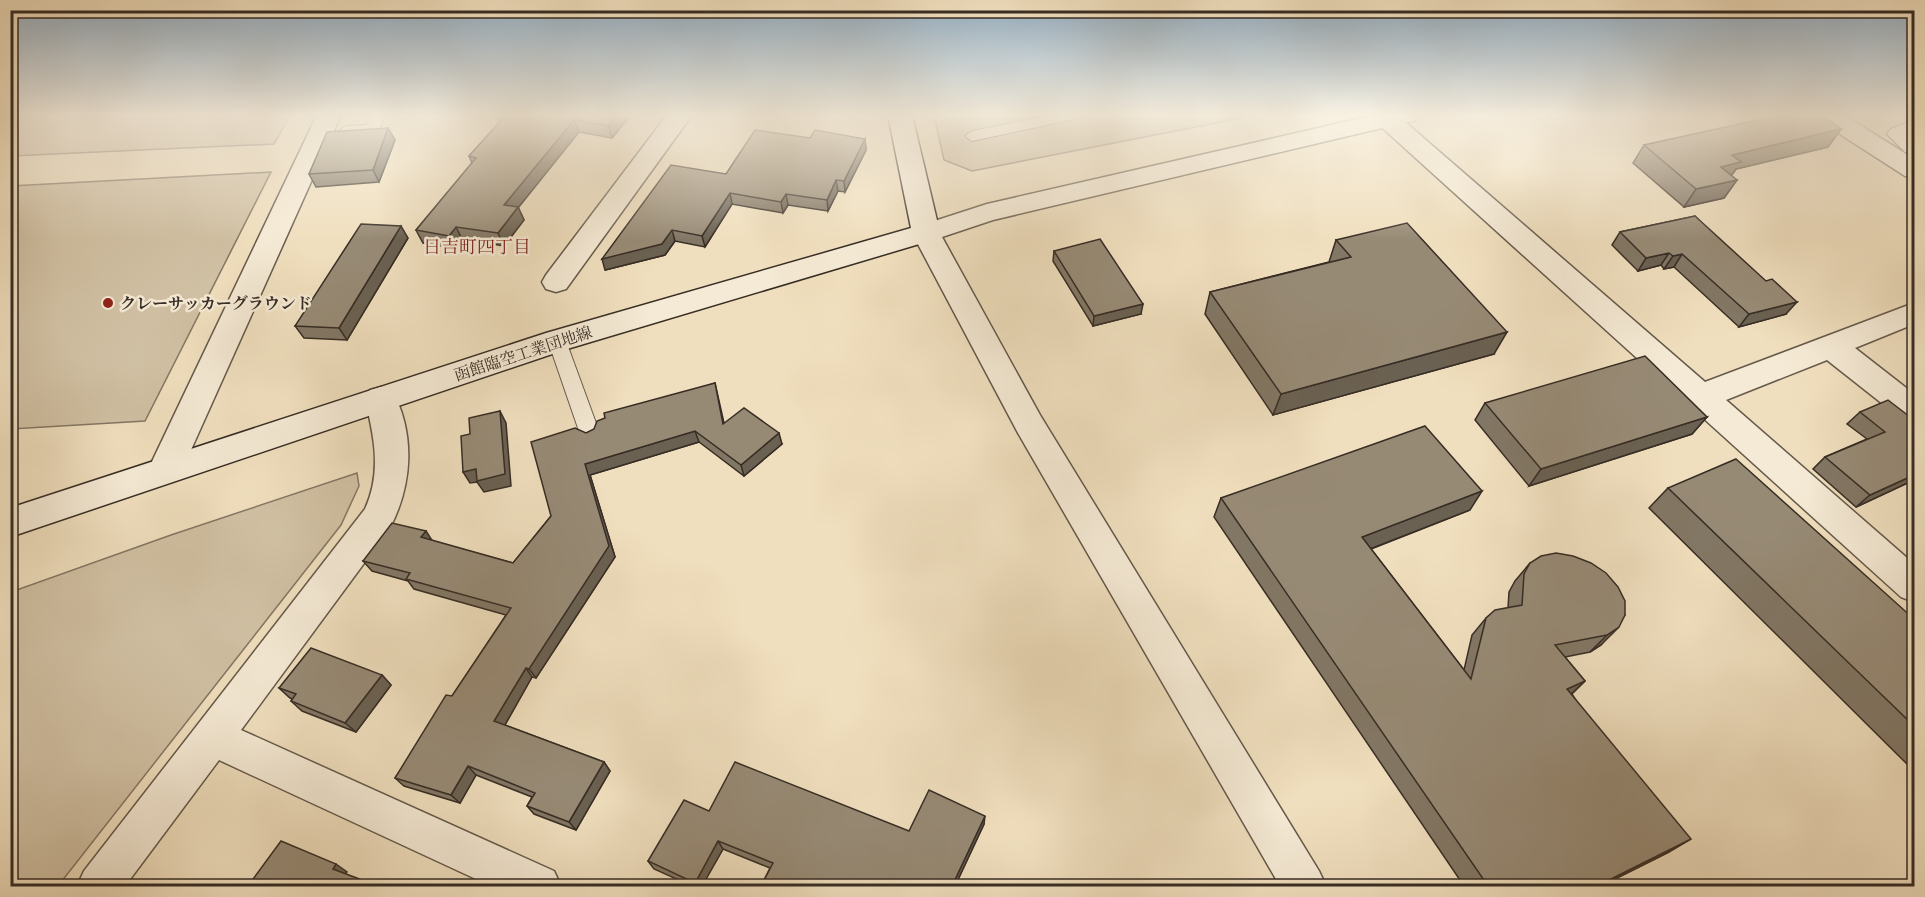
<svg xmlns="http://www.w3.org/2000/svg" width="1925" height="897" viewBox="0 0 1925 897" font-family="'IM FELL English','Noto Serif JP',serif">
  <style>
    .green { fill: #d1c1a4; stroke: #847764; stroke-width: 1.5 }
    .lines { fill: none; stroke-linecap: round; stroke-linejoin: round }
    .service-casing { stroke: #655a4b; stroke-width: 2 }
    .minor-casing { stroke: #655a4b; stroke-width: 3 }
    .tertiary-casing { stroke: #655a4b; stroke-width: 3 }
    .secondary-casing { stroke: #372d25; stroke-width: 3 }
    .service { fill: #f5ead5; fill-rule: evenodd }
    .minor { fill: #f5ead5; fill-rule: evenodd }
    .tertiary { fill: #f5ead5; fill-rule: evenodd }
    .secondary { fill: #f5ead5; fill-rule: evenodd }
    .wall { fill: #827765; stroke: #372d25; stroke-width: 1.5 }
    .shaded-wall { fill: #6a6152; stroke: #372d25; stroke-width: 1.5 }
    .building { fill: #978a75; stroke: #372d25; stroke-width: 1.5 }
    .poi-dot { fill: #8f2418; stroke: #f5ead5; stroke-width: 2 }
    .labels { text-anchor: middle; stroke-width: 5; stroke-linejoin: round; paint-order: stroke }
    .poi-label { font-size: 16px; font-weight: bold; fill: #372d25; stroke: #f5ead5; text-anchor: start }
    .street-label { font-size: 16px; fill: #372d25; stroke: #f5ead5 }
    .neighbourhood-label { font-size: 18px; fill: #7a1f14; stroke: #f5ead5 }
  </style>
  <rect width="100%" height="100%" fill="#f0dfbe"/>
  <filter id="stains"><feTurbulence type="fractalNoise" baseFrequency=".00333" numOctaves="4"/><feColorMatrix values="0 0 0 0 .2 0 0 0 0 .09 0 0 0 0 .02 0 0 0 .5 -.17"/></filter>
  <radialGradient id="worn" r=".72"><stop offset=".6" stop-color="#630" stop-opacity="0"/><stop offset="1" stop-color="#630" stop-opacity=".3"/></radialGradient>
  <!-- green -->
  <g class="green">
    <path d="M10,115H290L274,144L11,156Z"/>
    <path d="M934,115H1257L972,171L944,160Z"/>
    <path d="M271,172L145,421L11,429V186Z"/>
    <path d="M357,473L359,486L341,525L58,886H11V592L171,535Z"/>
  </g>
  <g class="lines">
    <defs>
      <g id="service">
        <path d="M371,115H385L378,132L346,136L339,131L346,126L367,125Z"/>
        <path d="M1054,115H1082L1075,119L972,141L965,136L972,131Z"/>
        <path d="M557,334L563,336L566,341L600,434L597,439L590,442L583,439L580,434L548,341L551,336Z"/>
      </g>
      <g id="minor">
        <path d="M317,115H341L182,470L177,479L165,483L153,479L148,470Z"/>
        <path d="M1377,115H1397L1705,382L1914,303V324L1855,348L1914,394V423L1903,420L1827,360L1726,400L1914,564V602L1901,597L1378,124L1375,119Z"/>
        <path d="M1815,115H1844L1914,159V178L1905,176L1818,120Z"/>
        <path d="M1914,120V154L1905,152L1887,134L1891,129Z"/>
        <path d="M381,387L392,390C416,435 412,485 390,528L241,730L554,871L561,886H491L219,760L125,886H77L84,871L365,509C382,472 374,436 365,399L370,390Z"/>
      </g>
      <g id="tertiary">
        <path d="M667,115H692L566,289L556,292L546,289L542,282L546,275Z"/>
        <path d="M1375,115H1419L1416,120L993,220L942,237L1040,415L1319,871L1326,886H1280L1018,433L912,233L916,227L987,204Z"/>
      </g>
      <path id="secondary" d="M888,115H912L940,233L936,239L567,349L10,537V508L546,333L911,228Z"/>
    </defs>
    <!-- service casing -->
    <use href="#service" class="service-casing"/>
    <!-- minor casing -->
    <use href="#minor" class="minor-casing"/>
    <!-- tertiary casing -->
    <use href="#tertiary" class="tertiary-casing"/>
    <!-- secondary casing -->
    <use href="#secondary" class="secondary-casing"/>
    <!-- service -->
    <use href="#service" class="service"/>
    <!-- minor -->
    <use href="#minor" class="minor"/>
    <!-- tertiary -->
    <use href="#tertiary" class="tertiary"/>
    <!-- secondary -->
    <use href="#secondary" class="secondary"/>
  </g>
  <!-- wall -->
  <g class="wall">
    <path d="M497,115H631L612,138L579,132L518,207L524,220L504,246L462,239L455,248L423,243L416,230L472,163L469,156L500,122Z"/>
    <path d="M388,128L395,140L379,182L316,187L309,174Z"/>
    <path d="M1841,129L1828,147L1736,169L1731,176L1737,180L1724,198L1684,207L1633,163L1644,145Z"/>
    <path d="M810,138L865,139L866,150L845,192L838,191L828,211L788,205L783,213L732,204L705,247L675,241L665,255L605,270L726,174Z"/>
    <path d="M1695,216L1786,314L1739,327L1674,267L1664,269L1661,265L1638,271L1612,245L1620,232Z"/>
    <path d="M408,238L347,340L304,338L295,326Z"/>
    <path d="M1336,240L1494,354L1273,415L1205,314L1210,292L1329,262Z"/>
    <path d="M1054,251L1141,314L1093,326L1053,261Z"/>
    <path d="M715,383L724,423L782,444L744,476L699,442L590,475L615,557L536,678L532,677L505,725L604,762L610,771L576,830L534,814L527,806L532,797L476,775L460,803L404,786L395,778L452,696L506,615L414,589L408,581L372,571L363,561L432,541L513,563L551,516L586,433Z"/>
    <path d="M1485,403L1707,417L1692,434L1529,486L1475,420Z"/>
    <path d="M1860,412L1914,420V480L1856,507L1813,469L1825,457L1867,439L1847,424Z"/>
    <path d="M1668,488L1914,619V766L1911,768L1649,508Z"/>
    <path d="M1221,498L1470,510L1371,549L1464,670L1472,635L1486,618L1508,608L1509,592L1515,581L1530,563L1625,615L1601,645L1590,652L1565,657L1585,681L1572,694L1669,852L1601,886H1464L1214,517Z"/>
    <path d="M382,675L391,685L356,732L302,711L291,701L293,699L290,698L279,688Z"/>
    <path d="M709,811L909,831L984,824L955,886H761L770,868L723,849L702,886H692L654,869L648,861Z"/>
  </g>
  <!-- shaded-wall -->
  <g class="shaded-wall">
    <path d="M617,115H631L612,138L608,126Z"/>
    <path d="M574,120L579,132L510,218L504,205Z"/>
    <path d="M388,128L395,140L379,182L373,170Z"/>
    <path d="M1841,129L1828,147L1736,169L1728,180L1721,167L1732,155Z"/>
    <path d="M865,139L866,150L845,192L844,181Z"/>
    <path d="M836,180L838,191L828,211L827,200Z"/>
    <path d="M1737,180L1724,198L1684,207L1696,189Z"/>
    <path d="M730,193L732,204L705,247L702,236Z"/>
    <path d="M786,194L788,205L783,213L781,202Z"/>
    <path d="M518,207L524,220L504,246L498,233Z"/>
    <path d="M401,226L408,238L347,340L339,328Z"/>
    <path d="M456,227L462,239L455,248L449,236Z"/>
    <path d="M672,230L675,241L665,255L605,270L602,259Z"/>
    <path d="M1669,253L1661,265L1638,271L1646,258Z"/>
    <path d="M1682,254L1674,267L1664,269L1673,256Z"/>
    <path d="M1797,302L1786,314L1739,327L1749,314Z"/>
    <path d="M1143,304L1141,314L1093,326L1094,316Z"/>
    <path d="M1507,332L1494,354L1273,415L1281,394Z"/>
    <path d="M500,411L506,423L511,486L484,492L477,482L470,483L463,472Z"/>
    <path d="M1707,417L1692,434L1529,486L1541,469Z"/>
    <path d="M695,431L699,442L590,475L615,557L536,678L529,669L585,464Z"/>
    <path d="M779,433L782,444L744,476L741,465Z"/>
    <path d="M1914,475V480L1856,507L1870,495Z"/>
    <path d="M1482,491L1470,510L1352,556L1362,537Z"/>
    <path d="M426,531L433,542L421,537Z"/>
    <path d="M1619,627L1601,645L1590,652L1607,635Z"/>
    <path d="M526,668L532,677L502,730L494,721Z"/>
    <path d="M382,675L391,685L356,732L345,723Z"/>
    <path d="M1585,681L1568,697L1567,689Z"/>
    <path d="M604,762L610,771L576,830L569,822Z"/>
    <path d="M468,766L476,775L460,803L451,795Z"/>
    <path d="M985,816L984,824L955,886H952Z"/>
    <path d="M1691,839L1669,852L1601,886H1597Z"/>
    <path d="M718,841L723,849L702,886H697L695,883Z"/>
    <path d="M336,864L347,872L344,876L333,869Z"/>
  </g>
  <!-- building -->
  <g class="building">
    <path d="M506,115H617L608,126L574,120L504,205L518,207L498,233L456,227L449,236L416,230L476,158L469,156Z"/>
    <path d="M1780,115H1821L1841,129L1732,155L1741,162L1721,167L1737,180L1696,189L1644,145Z"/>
    <path d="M388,128L373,170L309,174L327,132Z"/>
    <path d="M755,130L810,138L815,130L865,139L844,181L836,180L827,200L786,194L781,202L730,193L702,236L672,230L662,244L602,259L671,165L726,174Z"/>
    <path d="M1695,216L1766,281L1772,279L1797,302L1749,314L1682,254L1673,256L1669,253L1646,258L1620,232Z"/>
    <path d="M1407,223L1507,332L1281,394L1210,292L1351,257L1336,240Z"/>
    <path d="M361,224L401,226L339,328L295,326Z"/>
    <path d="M1100,239L1143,304L1094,316L1054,251Z"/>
    <path d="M1645,356L1707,417L1541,469L1485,403Z"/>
    <path d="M715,383L723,424L744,408L779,433L741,465L695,431L585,464L609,546L529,669L526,668L494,721L604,762L569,822L527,806L535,793L468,766L451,795L395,778L446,695L452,696L511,608L406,579L410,573L363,561L392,523L426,531L421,537L513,563L551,516L531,442L575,428L586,433L594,429L597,421L605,418L604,413Z"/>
    <path d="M1888,400L1914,420V475L1870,495L1825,457L1885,432L1860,412Z"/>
    <path d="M500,411L505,474L477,481L476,469L463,472L461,436L470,434L469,418Z"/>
    <path d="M1425,426L1482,491L1362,537L1471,679L1486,618L1495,610L1522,605L1524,574L1530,563L1541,556L1556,553L1573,556L1591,563L1606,573L1618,587L1625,601V615L1619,627L1607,635L1555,645L1585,681L1567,689L1691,839L1597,886H1488L1221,498Z"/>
    <path d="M1736,459L1914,619V726L1668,488Z"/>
    <path d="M311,648L382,675L345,723L291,701L296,694L279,688Z"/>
    <path d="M735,762L909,831L929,790L985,816L952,886H761L773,863L718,841L695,883L648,861L684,800L709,811Z"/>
    <path d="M281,841L336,864L333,869L378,886H248Z"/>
  </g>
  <!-- sky -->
  <linearGradient id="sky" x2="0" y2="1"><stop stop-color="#92adc2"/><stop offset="0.48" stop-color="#f8f1e2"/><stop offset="1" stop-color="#f8f1e2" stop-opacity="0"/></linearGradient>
  <rect width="1925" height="240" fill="url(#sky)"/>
  <!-- markers -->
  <circle class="poi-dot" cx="108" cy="303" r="6"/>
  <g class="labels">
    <!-- poi labels -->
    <g class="poi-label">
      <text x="120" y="309">クレーサッカーグラウンド</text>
    </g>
    <!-- street labels -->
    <g class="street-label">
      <text transform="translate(523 353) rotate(-18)" y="6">函館臨空工業団地線</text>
    </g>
    <!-- neighbourhood labels -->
    <g class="neighbourhood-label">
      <text x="477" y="253">日吉町四丁目</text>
    </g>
  </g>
  <!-- margin -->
  <rect width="1925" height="897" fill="none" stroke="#f0dfbe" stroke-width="36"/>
  <rect x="12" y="12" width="1901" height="873" fill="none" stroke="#372d25" stroke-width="3"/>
  <rect x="18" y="18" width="1889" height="861" fill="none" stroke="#372d25" stroke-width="1.5"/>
  <rect width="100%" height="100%" filter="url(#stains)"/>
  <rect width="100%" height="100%" fill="url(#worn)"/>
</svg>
